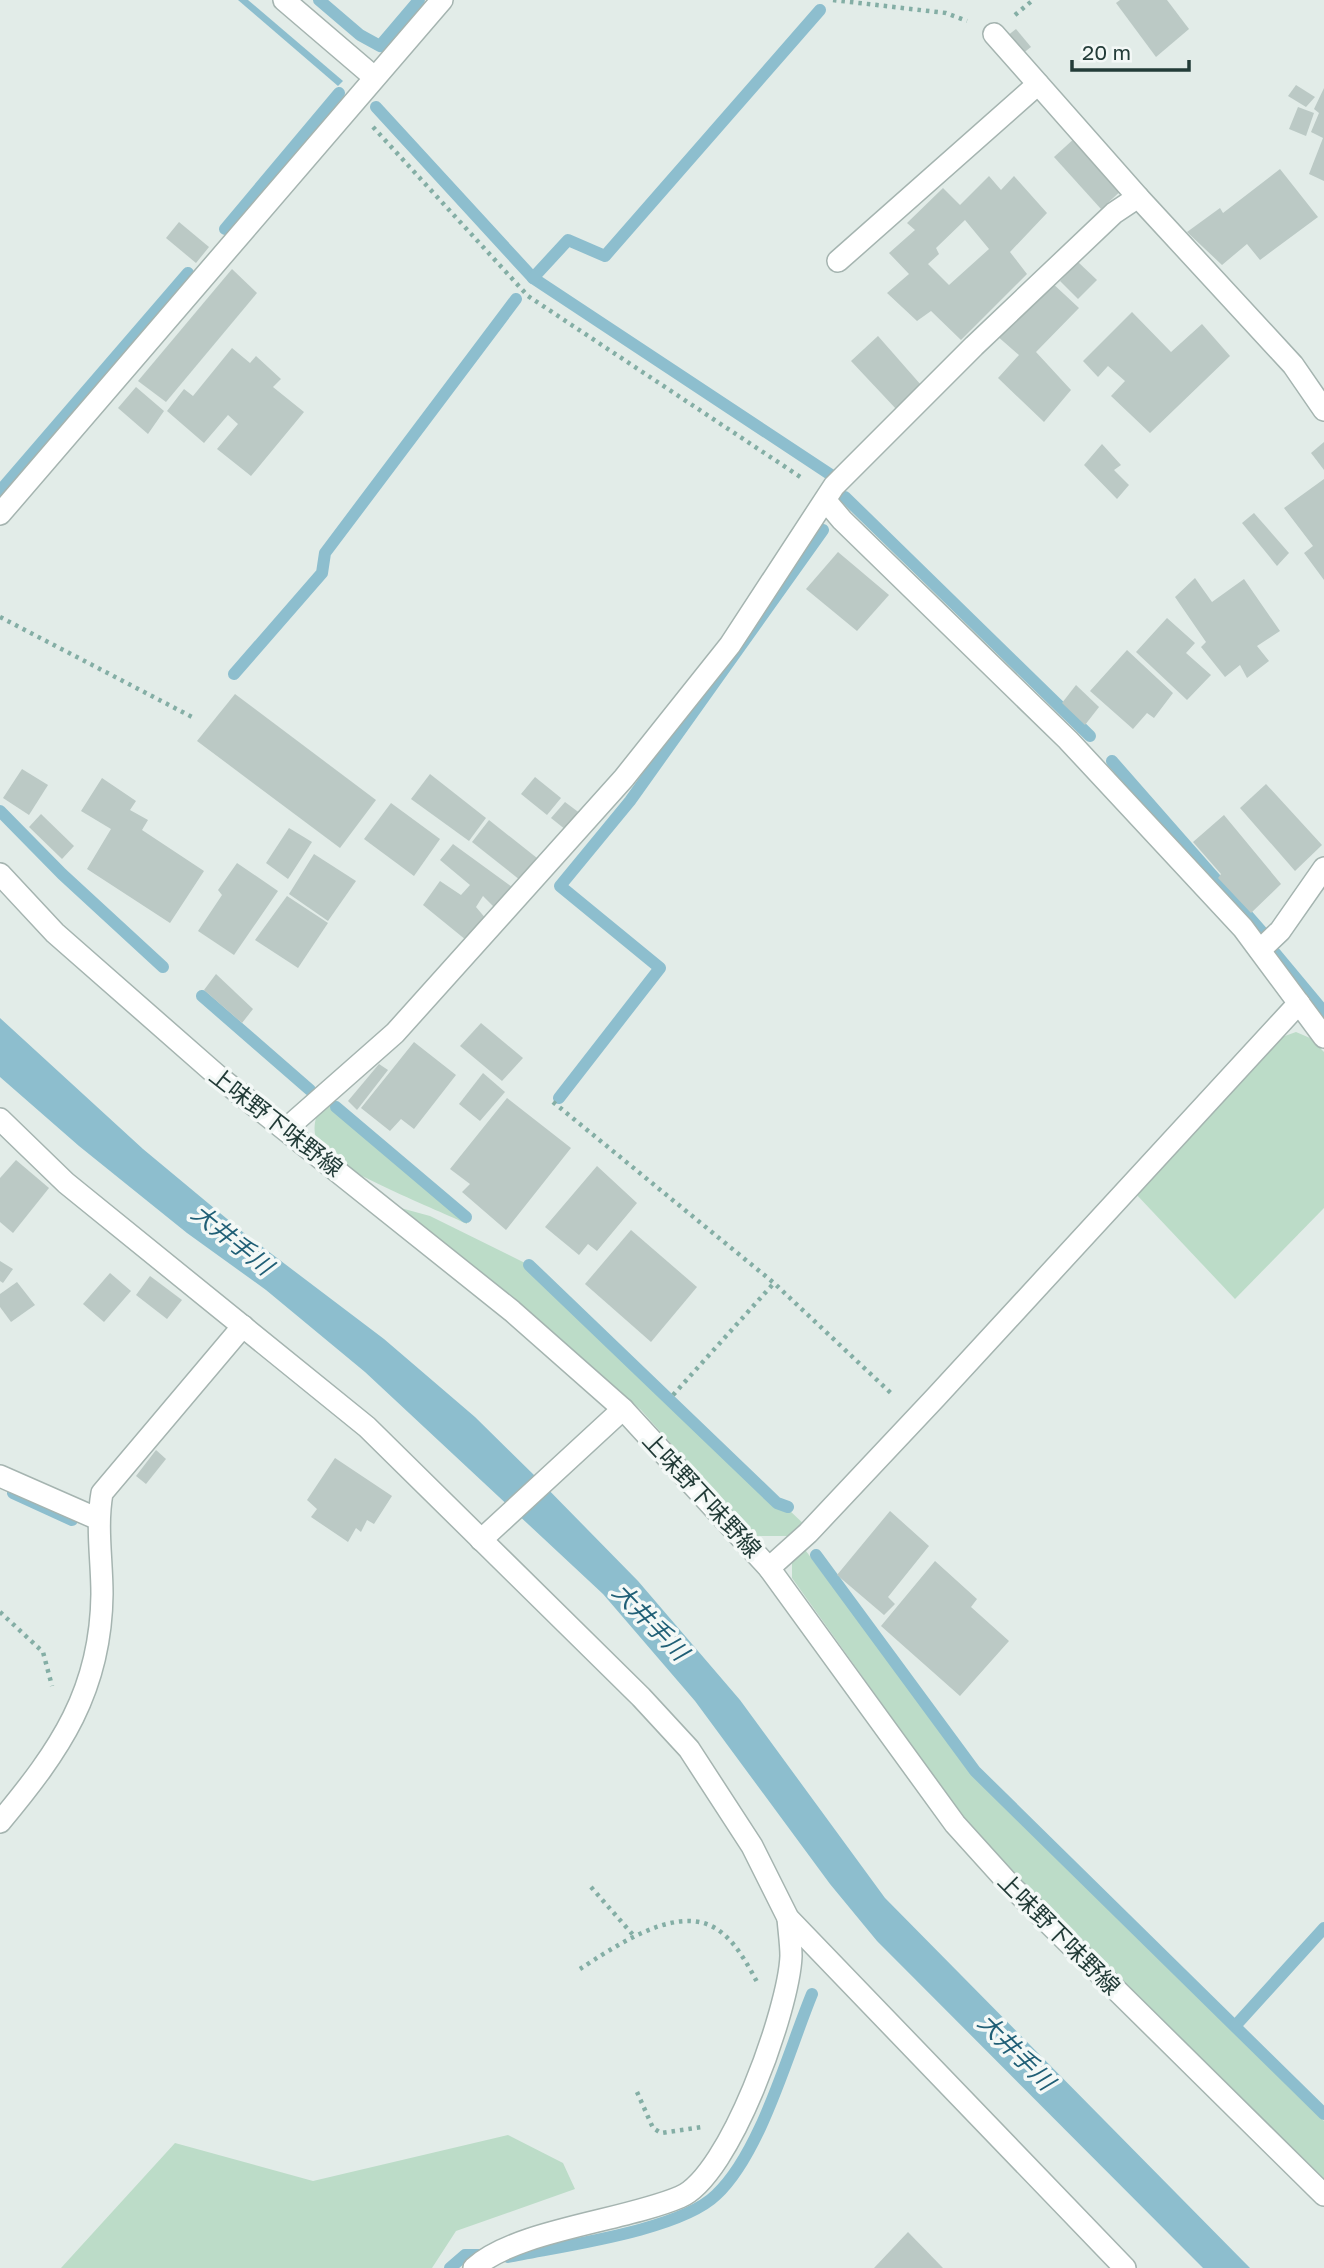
<svg xmlns="http://www.w3.org/2000/svg" width="1324" height="2268" viewBox="0 0 1324 2268" font-family="'Golos Text','Noto Sans JP',sans-serif">
  <style>
    .green { fill: #bcdcc8 }
    .water { fill: #8dbece }
    .lines { fill: none; stroke-linecap: round; stroke-linejoin: round }
    .stream { stroke: #8dbece; stroke-width: 12 }
    .building { fill: #bbc9c5; fill-rule: evenodd }
    .minor-casing { stroke: #a5b4b0; stroke-width: 24 }
    .path { stroke: #84aea5; stroke-width: 4.5; stroke-dasharray: 3.5 5; stroke-linecap: butt }
    .minor { stroke: #fff; stroke-width: 21 }
    .labels { text-anchor: middle; stroke-width: 7; stroke-linejoin: round; paint-order: stroke }
    .street-label { font-size: 23px; fill: #233c38; stroke: #f3f8f6 }
    .water-label { font-size: 24px; font-style: italic; fill: #205f76; stroke: #f3f8f6 }
  </style>
  <rect width="100%" height="100%" fill="#e2ece8"/>
  <!-- green -->
  <g class="green">
    <path d="M1296,1032L1310,1038L1324,1052V1208L1235,1299L1135,1193L1270,1047L1282,1037Z"/>
    <path d="M324,1100L467,1221V1224C440,1211 336,1169 322,1150C310,1133 314,1117 324,1100Z"/>
    <path d="M397,1207L430,1216L525,1263L735,1468L778,1507L789,1510L807,1527L795,1536H753L641,1410L526,1309Z"/>
    <path d="M803,1547L973,1774L1324,2121V2184L1052,1912L965,1820L792,1578V1563Z"/>
    <path d="M508,2135L563,2163L575,2189L456,2231L432,2268H61L175,2143L313,2181Z"/>
  </g>
  <!-- water -->
  <g class="water">
    <path d="M238,0H248L343,81L338,86Z"/>
    <path d="M0,1018L143,1149L244,1233L384,1339L475,1417L535,1476L638,1581L740,1700L885,1898L1250,2268H1203L877,1941L830,1884L695,1701L603,1594L365,1372L266,1290L187,1233L79,1146L0,1077Z"/>
  </g>
  <g class="lines">
    <!-- stream -->
    <g class="stream">
      <path d="M319,0L360,35L380,46L419,0"/>
      <path d="M376,107L533,278L831,475"/>
      <path d="M225,229L339,93"/>
      <path d="M533,278L568,240L605,256L820,10"/>
      <path d="M0,491L188,273"/>
      <path d="M845,497L1090,736"/>
      <path d="M234,674L322,573L325,553L516,299"/>
      <path d="M1112,761L1262,932"/>
      <path d="M0,811L62,874L163,967"/>
      <path d="M1275,953L1324,1012"/>
      <path d="M202,996L310,1090"/>
      <path d="M559,1098L660,968L560,886L630,801L823,530"/>
      <path d="M336,1107L466,1217"/>
      <path d="M529,1265L777,1503L788,1507"/>
      <path d="M13,1493L72,1520"/>
      <path d="M816,1555L975,1771L1324,2114"/>
      <path d="M1236,2025L1324,1928"/>
      <path d="M508,2257C560,2246 679,2231 716,2195C761,2153 788,2052 812,1994"/>
      <path d="M450,2268L465,2255H482"/>
    </g>
  </g>
  <!-- building -->
  <g class="building">
    <path d="M1120,0H1167L1189,29L1156,57L1116,3Z"/>
    <path d="M1016,29L1031,47L1022,54L1007,36Z"/>
    <path d="M1296,85L1315,97L1306,107L1288,96Z"/>
    <path d="M1324,88V181L1309,174L1323,138L1311,132L1319,113L1314,109Z"/>
    <path d="M1298,107L1314,113L1306,136L1289,129Z"/>
    <path d="M1076,137L1123,189L1101,209L1054,157Z"/>
    <path d="M1280,169L1318,217L1260,260L1247,244L1222,265L1187,232L1220,208L1223,213Z"/>
    <path d="M989,176L1001,190L1014,176L1047,213L1010,252L1027,274L961,340L931,311L917,321L887,293L909,274L889,253L915,230L907,223L943,188L960,205ZM965,220L989,249L949,285L928,264L939,254L936,248Z"/>
    <path d="M179,222L209,247L196,263L166,238Z"/>
    <path d="M1078,262L1097,280L1078,299L1060,281Z"/>
    <path d="M232,269L257,293L166,402L138,381Z"/>
    <path d="M1050,281L1079,308L1036,352L1071,390L1044,422L998,378L1019,355L996,335Z"/>
    <path d="M1132,312L1171,352L1202,324L1230,356L1150,433L1111,396L1125,381L1108,366L1098,377L1083,361Z"/>
    <path d="M878,336L921,385L897,410L851,361Z"/>
    <path d="M232,348L250,363L256,356L281,379L273,387L304,412L251,476L217,449L238,424L228,415L204,443L167,411L184,389L193,396Z"/>
    <path d="M136,387L164,411L148,434L118,408Z"/>
    <path d="M1324,442V470L1311,453Z"/>
    <path d="M1102,444L1121,465L1114,470L1129,485L1117,499L1084,465Z"/>
    <path d="M1324,479V580L1304,553L1313,546L1284,508Z"/>
    <path d="M1254,513L1289,553L1277,566L1242,523Z"/>
    <path d="M838,552L889,595L857,631L806,589Z"/>
    <path d="M1195,578L1212,602L1244,579L1280,631L1257,646L1269,661L1247,678L1240,665L1225,677L1201,647L1206,642L1175,597Z"/>
    <path d="M1167,618L1195,643L1186,653L1211,675L1187,700L1136,652Z"/>
    <path d="M1127,650L1173,693L1154,718L1147,713L1133,729L1090,691Z"/>
    <path d="M1076,685L1099,707L1085,725L1062,703Z"/>
    <path d="M235,694L376,800L340,848L197,741Z"/>
    <path d="M22,769L48,785L29,815L3,798Z"/>
    <path d="M430,774L486,818L469,841L411,799Z"/>
    <path d="M535,777L561,798L547,815L521,794Z"/>
    <path d="M102,778L136,801L130,810L148,820L142,830L204,871L170,923L87,869L111,829L81,811Z"/>
    <path d="M1266,784L1322,845L1295,871L1240,808Z"/>
    <path d="M565,802L581,814L566,830L551,818Z"/>
    <path d="M391,803L440,839L414,876L364,839Z"/>
    <path d="M41,814L74,846L62,859L29,827Z"/>
    <path d="M1224,815L1281,884L1251,913L1218,878L1221,874L1193,842Z"/>
    <path d="M489,820L537,858L520,880L472,842Z"/>
    <path d="M289,828L312,842L288,879L266,863Z"/>
    <path d="M453,844L512,887L494,907L483,896L476,907L487,920L466,940L423,905L440,881L461,895L470,885L440,860Z"/>
    <path d="M314,854L356,881L328,921L289,894Z"/>
    <path d="M237,863L278,891L234,955L198,931L222,895L218,890Z"/>
    <path d="M287,896L328,923L298,968L255,940Z"/>
    <path d="M216,974L253,1009L242,1023L204,990Z"/>
    <path d="M481,1023L523,1058L502,1081L460,1046Z"/>
    <path d="M414,1042L456,1075L414,1129L401,1119L390,1131L361,1108Z"/>
    <path d="M379,1064L388,1070L357,1110L348,1101Z"/>
    <path d="M483,1073L505,1092L480,1121L459,1104Z"/>
    <path d="M507,1098L571,1148L506,1230L462,1192L470,1184L450,1169Z"/>
    <path d="M16,1160L49,1188L13,1233L0,1222V1178Z"/>
    <path d="M597,1166L637,1203L597,1251L588,1244L579,1255L545,1227Z"/>
    <path d="M631,1230L697,1287L651,1342L585,1284Z"/>
    <path d="M0,1261L13,1269L3,1283L0,1281Z"/>
    <path d="M110,1273L131,1291L104,1322L83,1304Z"/>
    <path d="M150,1276L182,1300L167,1319L136,1295Z"/>
    <path d="M17,1282L35,1305L11,1322L0,1307V1294Z"/>
    <path d="M156,1450L166,1459L146,1484L136,1476Z"/>
    <path d="M335,1458L392,1496L374,1524L367,1520L361,1532L356,1528L348,1542L311,1517L317,1509L307,1500Z"/>
    <path d="M890,1511L929,1546L888,1597L895,1604L884,1615L837,1575Z"/>
    <path d="M935,1561L977,1599L971,1607L1009,1641L960,1696L881,1626Z"/>
    <path d="M908,2232L943,2268H874Z"/>
  </g>
  <g class="lines">
    <defs>
      <g id="minor">
        <path d="M284,0L374,77"/>
        <path d="M994,34L1138,197"/>
        <path d="M838,261L1038,84"/>
        <path d="M826,501L842,520L1068,740L1243,928L1324,1037"/>
        <path d="M0,514L442,0"/>
        <path d="M0,874L55,933L219,1077L512,1311L623,1409L769,1568L955,1824L1011,1886L1324,2195"/>
        <path d="M1260,950L1280,931L1324,868"/>
        <path d="M0,1119L66,1183L367,1427L641,1697L689,1749L752,1846L788,1918L1125,2268"/>
        <path d="M286,1129L395,1033L624,778L730,645L834,486L974,346L1114,213L1138,197L1293,365L1324,410"/>
        <path d="M0,1476L98,1519"/>
        <path d="M481,1540L623,1409"/>
        <path d="M769,1568L808,1533L936,1397L1299,1003"/>
        <path d="M0,1822C60,1750 101,1691 102,1594C102,1560 96,1527 102,1493L243,1326"/>
        <path d="M474,2268C516,2230 624,2221 680,2197C730,2176 789,2009 791,1956C791,1944 789,1931 788,1918"/>
      </g>
    </defs>
    <!-- minor casing -->
    <use href="#minor" class="minor-casing"/>
    <!-- path -->
    <g class="path">
      <path d="M833,0L946,13L967,21"/>
      <path d="M1015,15L1033,0"/>
      <path d="M373,127L528,296L802,478"/>
      <path d="M0,617L194,718"/>
      <path d="M553,1102L774,1283L894,1396"/>
      <path d="M673,1395L774,1283"/>
      <path d="M0,1612L43,1652L52,1686"/>
      <path d="M591,1887L634,1936"/>
      <path d="M580,1969C611,1949 670,1908 709,1925C731,1934 746,1961 757,1982"/>
      <path d="M637,2092L653,2128L661,2133L702,2127"/>
    </g>
    <!-- minor -->
    <use href="#minor" class="minor"/>
  </g>
  <g class="labels">
    <!-- street labels -->
    <g class="street-label">
      <text transform="translate(276 1122) rotate(38)" y="8">上味野下味野線</text>
      <text transform="translate(702 1495) rotate(47)" y="8">上味野下味野線</text>
      <text transform="translate(1059 1934) rotate(45)" y="8">上味野下味野線</text>
    </g>
    <!-- water labels -->
    <g class="water-label">
      <text transform="translate(232 1240) rotate(39)" y="8">大井手川</text>
      <text transform="translate(650 1622) rotate(46)" y="8">大井手川</text>
      <text transform="translate(1016 2052) rotate(45)" y="8">大井手川</text>
    </g>
  </g>
  <!-- scale -->
  <path d="M1072 60v10h117v-10" fill="none" stroke="#233c38" stroke-width="3.5"/>
  <text x="1082" y="60" font-size="21" fill="#233c38" stroke="#f3f8f6" stroke-width="5" paint-order="stroke">20 m</text>
</svg>
